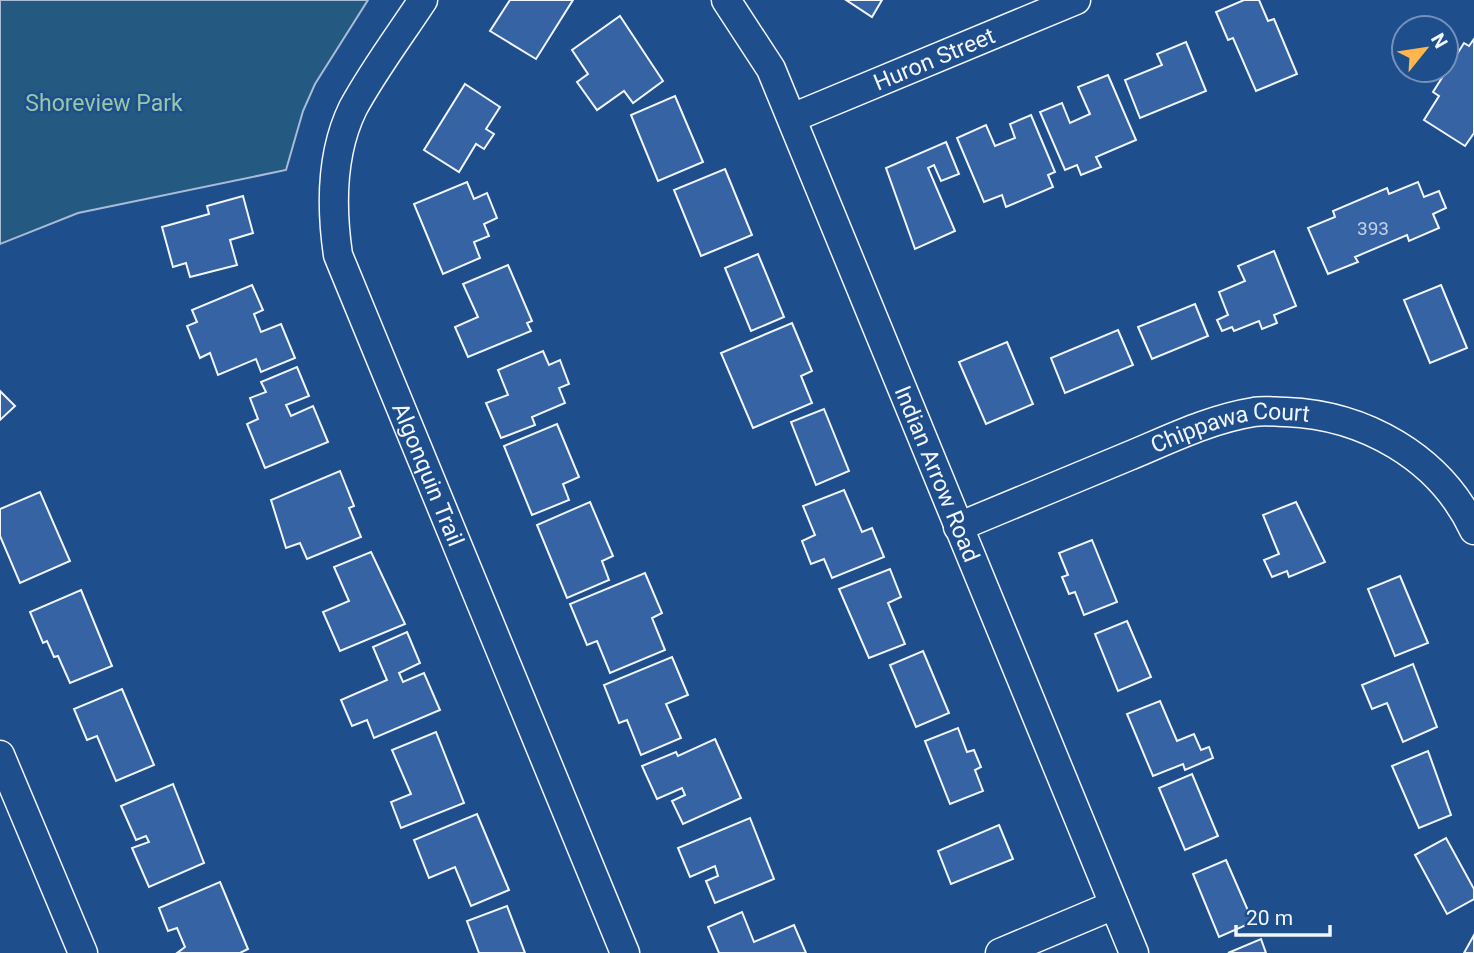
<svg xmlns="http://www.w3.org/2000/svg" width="1474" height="953" viewBox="0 0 1474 953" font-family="Roboto,sans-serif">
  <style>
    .green { fill: #245a82; stroke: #a8bbd7; stroke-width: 2 }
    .building { fill: #3563a3; stroke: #f2f6ff; stroke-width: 2 }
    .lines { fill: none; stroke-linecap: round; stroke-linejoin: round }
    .street-casing { stroke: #f2f6ff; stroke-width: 31 }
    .street { stroke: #1f4e8c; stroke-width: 28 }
    .labels { text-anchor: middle; stroke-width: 5; stroke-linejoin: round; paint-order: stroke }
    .number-label { font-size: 19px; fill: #c3d1e8 }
    .street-label { font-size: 23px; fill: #f2f6ff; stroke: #1f4e8c }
    .park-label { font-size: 23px; fill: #97c8a6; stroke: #1f4e8c }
  </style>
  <rect width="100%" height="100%" fill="#1f4e8c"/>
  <!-- green -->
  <path class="green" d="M0,0H368L315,84L303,111L286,170L78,213L0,244Z"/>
  <!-- building -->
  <g class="building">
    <path d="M510,0H573L536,59L490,31Z"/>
    <path d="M846,0H882L872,17Z"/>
    <path d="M1244,0H1259L1268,21L1274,19L1297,74L1256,91L1233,38L1228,40L1216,12Z"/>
    <path d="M620,16L663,81L633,103L624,91L597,110L577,82L588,74L572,50Z"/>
    <path d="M1474,39V133L1465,146L1424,120L1439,96L1433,92L1464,43L1469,46Z"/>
    <path d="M1186,42L1206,91L1140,118L1125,80L1162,65L1157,54Z"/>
    <path d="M1108,75L1136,140L1096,157L1101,167L1081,175L1077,165L1065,170L1040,112L1062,103L1070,123L1090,114L1078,87Z"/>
    <path d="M465,84L500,107L486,129L494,134L484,149L476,144L459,172L424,150Z"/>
    <path d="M675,96L703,162L658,181L631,115Z"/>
    <path d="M1031,115L1055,172L1048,175L1053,187L1006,207L1002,195L984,202L957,138L986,125L995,146L1015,138L1010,124Z"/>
    <path d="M946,142L959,174L941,181L934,165L928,168L955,231L915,249L886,168Z"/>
    <path d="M725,169L752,235L701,256L674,190Z"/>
    <path d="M467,182L474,199L487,193L497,218L484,224L489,236L474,242L480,258L443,274L414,204Z"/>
    <path d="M1418,182L1424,197L1439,191L1446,208L1433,214L1439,228L1409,241L1407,235L1355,257L1358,262L1328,274L1308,228L1335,217L1333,211L1387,188L1389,194Z"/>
    <path d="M243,196L253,233L230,240L237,265L190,277L186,263L173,267L162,227L209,214L207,206Z"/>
    <path d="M1274,251L1296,306L1274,315L1277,323L1262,329L1259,321L1234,331L1232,327L1222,331L1217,320L1228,315L1219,292L1245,281L1238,266Z"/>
    <path d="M758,254L784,317L751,331L725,268Z"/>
    <path d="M508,265L532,321L527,323L531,331L468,357L455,327L478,317L463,284Z"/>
    <path d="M252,285L263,310L254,314L261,332L281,324L295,358L261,372L256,359L218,375L210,353L200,358L187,326L197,322L192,310Z"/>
    <path d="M1441,285L1467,348L1430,363L1404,300Z"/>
    <path d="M1195,304L1208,336L1152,359L1138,327Z"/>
    <path d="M792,323L812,371L801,376L812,403L753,428L721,353Z"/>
    <path d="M1118,330L1133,365L1065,393L1051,358Z"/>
    <path d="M1007,342L1033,404L986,424L959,362Z"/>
    <path d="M543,351L549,365L560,360L569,384L559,388L565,403L532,417L535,425L501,438L486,403L508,395L498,370Z"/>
    <path d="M297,367L309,396L286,405L291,416L313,406L328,442L265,468L247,424L258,419L250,398L266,392L261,382Z"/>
    <path d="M0,391L15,406L0,420Z"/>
    <path d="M824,409L849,471L816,485L791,422Z"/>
    <path d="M557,424L579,477L563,484L569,500L532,515L504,446Z"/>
    <path d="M340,471L354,506L349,508L361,537L307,559L300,543L286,548L271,500Z"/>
    <path d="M844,490L862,532L872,528L884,557L832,578L824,559L811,564L802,541L815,535L803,506Z"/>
    <path d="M40,492L70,561L20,583L0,536V509Z"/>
    <path d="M590,502L613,556L602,561L609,580L567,598L537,525Z"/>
    <path d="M1296,502L1325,562L1289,577L1287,571L1272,577L1264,560L1279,554L1263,515Z"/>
    <path d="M1092,540L1117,602L1084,615L1075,592L1069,594L1062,577L1068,575L1059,553Z"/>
    <path d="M371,552L405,624L340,651L323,612L349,601L334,567Z"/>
    <path d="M890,569L901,597L888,603L905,644L869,658L839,589Z"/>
    <path d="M645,573L662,613L652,618L665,650L610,673L597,641L587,645L570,604Z"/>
    <path d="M1400,576L1428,643L1395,656L1368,589Z"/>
    <path d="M81,590L112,666L70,683L58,656L54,657L47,641L43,643L30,612Z"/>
    <path d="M1127,621L1151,677L1118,691L1095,634Z"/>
    <path d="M407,632L420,663L399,673L403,682L424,673L440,710L374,738L367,720L352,726L341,700L387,680L373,647Z"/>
    <path d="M923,651L949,713L916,727L890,665Z"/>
    <path d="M672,657L688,695L666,704L681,738L641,755L627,720L619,723L604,685Z"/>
    <path d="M1413,664L1437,727L1403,742L1387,703L1372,709L1362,685Z"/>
    <path d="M122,689L154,765L116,781L97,736L87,740L74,709Z"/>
    <path d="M1160,701L1177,741L1194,734L1201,750L1209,747L1213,758L1185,770L1183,764L1153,776L1127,714Z"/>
    <path d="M958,728L967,752L974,750L981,767L975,770L983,791L950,804L925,741Z"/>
    <path d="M436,732L464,803L401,828L391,802L411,794L392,750Z"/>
    <path d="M715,739L741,798L683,824L672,801L685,795L682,788L657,799L642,766L676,752L678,756Z"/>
    <path d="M1428,751L1451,815L1419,828L1392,766Z"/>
    <path d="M1192,774L1218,836L1185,850L1159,788Z"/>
    <path d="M173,784L204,863L149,887L132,848L149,842L146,836L136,840L121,806Z"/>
    <path d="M477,814L509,890L471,906L455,867L429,878L414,840Z"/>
    <path d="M750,818L774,879L715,903L706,881L718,876L715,866L690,877L678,848Z"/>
    <path d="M999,825L1013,859L951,884L938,851Z"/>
    <path d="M1446,838L1474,889V899L1447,914L1415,855Z"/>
    <path d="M1226,860L1253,922L1219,937L1193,874Z"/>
    <path d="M220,882L248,949L240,953H177L185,947L177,928L168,931L159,908Z"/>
    <path d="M507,906L525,953H479L467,921Z"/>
    <path d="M742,912L754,942L794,925L806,953H719L708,927Z"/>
    <path d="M1474,935V953H1464Z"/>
    <path d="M1261,939L1266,953H1228Z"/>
  </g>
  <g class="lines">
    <defs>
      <g id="street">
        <path id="s1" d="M423,0C400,35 373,71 353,108C331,153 331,207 338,255L625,953"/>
        <path id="s2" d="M726,0L771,69L1134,953"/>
        <path id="s3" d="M792,118L1076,0"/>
        <path id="s4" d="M958,527C1015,503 1072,480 1129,456C1170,439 1210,419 1254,412C1264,410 1276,412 1286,412C1364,415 1440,457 1474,530"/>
        <path d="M0,755L83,953"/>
        <path d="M1000,953L1114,905"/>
      </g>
    </defs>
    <!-- street casing -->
    <use href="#street" class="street-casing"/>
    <!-- street -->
    <use href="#street" class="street"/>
  </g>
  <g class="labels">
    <!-- number labels -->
    <g class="number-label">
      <text x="1373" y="235">393</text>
    </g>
    <!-- street labels -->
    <g class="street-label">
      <text dy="8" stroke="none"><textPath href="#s3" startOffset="154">Huron Street</textPath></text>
      <text dy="8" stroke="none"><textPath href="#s4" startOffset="292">Chippawa Court</textPath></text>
      <text dy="8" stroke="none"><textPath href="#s2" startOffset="520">Indian Arrow Road</textPath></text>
      <text dy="8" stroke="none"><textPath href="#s1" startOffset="516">Algonquin Trail</textPath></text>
    </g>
    <!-- park labels -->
    <g class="park-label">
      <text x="104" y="111">Shoreview Park</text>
    </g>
  </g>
  <!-- north arrow -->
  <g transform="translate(1425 49) rotate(60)"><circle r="33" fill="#1f4e8c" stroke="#7391ba" stroke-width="2"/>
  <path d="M0-5L12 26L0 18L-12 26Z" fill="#ffb74d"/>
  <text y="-10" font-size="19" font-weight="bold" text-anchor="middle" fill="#f2f6ff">N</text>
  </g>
  <!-- scale -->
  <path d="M1236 925v10h94v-10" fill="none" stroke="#f2f6ff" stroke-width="3.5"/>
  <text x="1246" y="925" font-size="21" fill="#f2f6ff" stroke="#1f4e8c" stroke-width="5" paint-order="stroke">20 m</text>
</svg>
